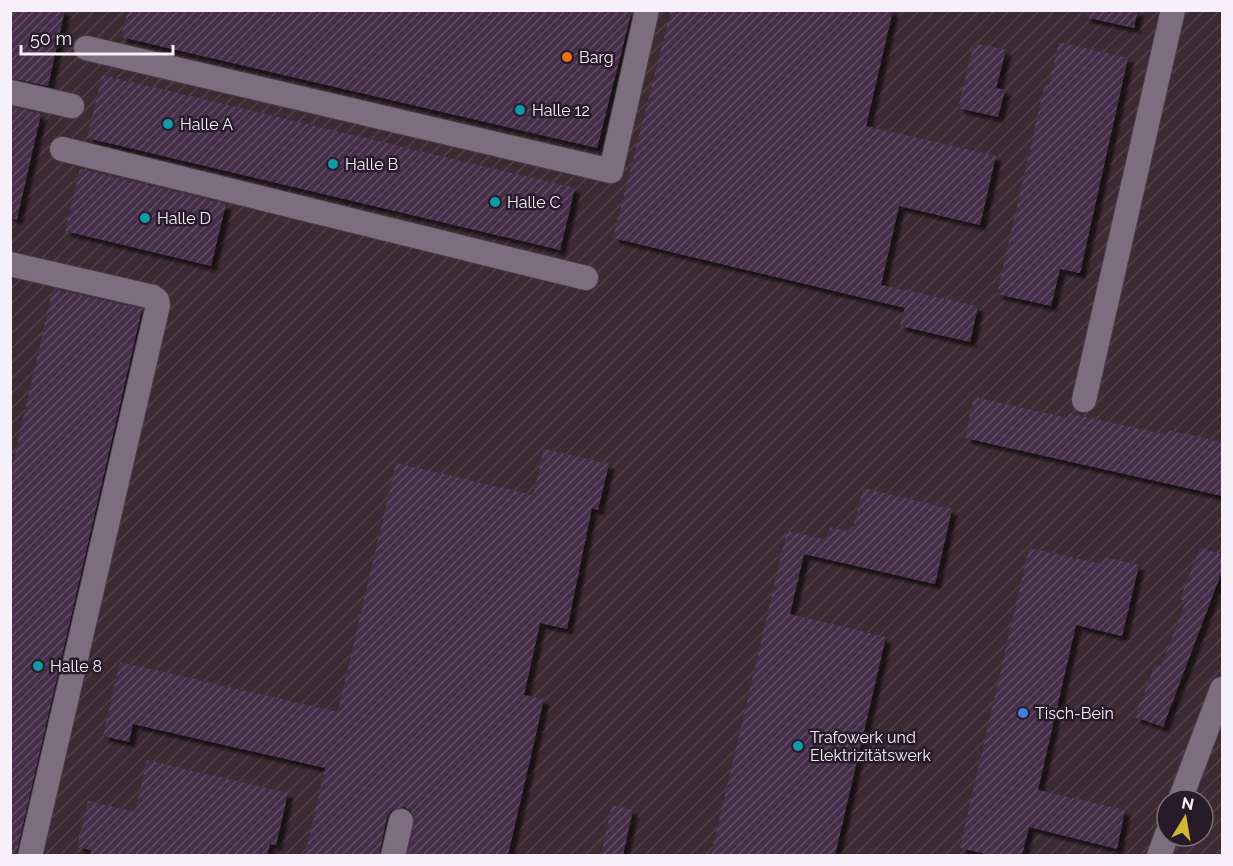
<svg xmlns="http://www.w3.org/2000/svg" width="1233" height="866" viewBox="0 0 1233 866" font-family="Raleway,sans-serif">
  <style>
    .industrial { fill: url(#industrial-furrows); fill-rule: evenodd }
    .building { fill: url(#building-hatch); filter: url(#shadow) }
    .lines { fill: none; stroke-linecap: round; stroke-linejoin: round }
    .minor-casing { stroke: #493f4c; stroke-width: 26 }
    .minor { stroke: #7c6d7f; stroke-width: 24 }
    .food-dot { fill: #e8710a; stroke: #271a29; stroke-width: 2 }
    .culture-dot { fill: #0f9aa8; stroke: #271a29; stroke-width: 2 }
    .shop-dot { fill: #3f7fe0; stroke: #271a29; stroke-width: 2 }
    .labels { text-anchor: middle; stroke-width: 5; stroke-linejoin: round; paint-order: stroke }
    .poi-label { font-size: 16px; fill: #f7eff9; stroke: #271a29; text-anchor: start }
  </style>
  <defs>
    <pattern id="industrial-furrows" width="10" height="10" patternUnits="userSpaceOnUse" patternTransform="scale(1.5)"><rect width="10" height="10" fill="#3d2b33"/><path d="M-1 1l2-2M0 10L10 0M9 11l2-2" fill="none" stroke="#504047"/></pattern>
    <pattern id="building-hatch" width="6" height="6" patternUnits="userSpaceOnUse" patternTransform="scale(1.5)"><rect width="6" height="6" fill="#452f49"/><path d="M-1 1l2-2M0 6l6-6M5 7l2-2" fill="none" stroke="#614d64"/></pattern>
    <filter id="shadow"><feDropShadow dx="5.5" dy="5.5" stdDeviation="1.5" flood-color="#0009"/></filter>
  </defs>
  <rect width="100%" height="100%" fill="#312433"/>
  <!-- industrial -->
  <path class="industrial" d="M10,11H1222V855H11ZM1167,800H1203V836H1167Z"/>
  <!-- building -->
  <g class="building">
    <path d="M10,10H65L48,86L10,78Z"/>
    <path d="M128,10H632L597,148L121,37Z"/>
    <path d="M671,10H893L866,126L996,156L980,225L899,206L881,285L978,306L970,342L900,326L905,308L613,238Z"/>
    <path d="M1086,10H1138L1134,28L1085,17Z"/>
    <path d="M1059,42L1128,58L1080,273L1060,269L1051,306L997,294L1045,83L1049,85Z"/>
    <path d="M974,43L1006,50L996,88L1005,90L998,117L958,108Z"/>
    <path d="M102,75L575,188L560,250L87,138Z"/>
    <path d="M10,107L41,114L17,219L10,218Z"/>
    <path d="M80,169L226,204L211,266L65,231Z"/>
    <path d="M53,289L142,309L16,855H10V476Z"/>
    <path d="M974,397L1068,418L1069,413L1166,435L1167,430L1222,442V496L965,438Z"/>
    <path d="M544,449L609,464L598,510L592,508L567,629L540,623L524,695L544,699L508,855H408L415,817L410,810L404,807L391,811L387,817L379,855H305L325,768L133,724L129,742L103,736L120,662L338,712L396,463L533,495Z"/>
    <path d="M863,488L952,509L935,584L804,554L790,614L886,637L835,855H711L787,531L828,540L830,527L852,532Z"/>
    <path d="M1200,547L1222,555V571L1163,727L1135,717L1155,664L1161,666L1186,601L1180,599Z"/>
    <path d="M1029,548L1102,564L1104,557L1139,565L1122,636L1076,625L1038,790L1125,810L1117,849L1029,827L1022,855H991L960,848Z"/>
    <path d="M147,760L288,793L276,845L270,844L267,855H90L91,850L77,847L88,801L135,812Z"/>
    <path d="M612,805L633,810L623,855H601Z"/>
  </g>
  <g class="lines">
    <defs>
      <g id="minor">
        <path d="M86,48L611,171L647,10"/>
        <path d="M10,92L72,106"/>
        <path d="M62,149L586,278"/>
        <path d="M10,264L153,297L157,300L158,305L30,856"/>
        <path d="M1084,400L1173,10"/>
        <path d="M1180,800L1222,689"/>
        <path d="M393,856L401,821"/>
        <path d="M1159,856L1167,834"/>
      </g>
    </defs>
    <!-- minor casing -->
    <use href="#minor" class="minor-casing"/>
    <!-- minor -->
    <use href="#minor" class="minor"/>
  </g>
  <!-- markers -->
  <circle class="food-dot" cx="567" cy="57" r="6"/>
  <g class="culture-dot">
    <circle cx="520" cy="110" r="6"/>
    <circle cx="168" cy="124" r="6"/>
    <circle cx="333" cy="164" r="6"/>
    <circle cx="495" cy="202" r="6"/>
    <circle cx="145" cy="218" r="6"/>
    <circle cx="38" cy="666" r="6"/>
    <circle cx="798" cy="746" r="6"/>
  </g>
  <circle class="shop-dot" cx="1023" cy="713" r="6"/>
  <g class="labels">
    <!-- poi labels -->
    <g class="poi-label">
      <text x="579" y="63">Barg</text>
      <text x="532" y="116">Halle 12</text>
      <text x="180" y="130">Halle A</text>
      <text x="345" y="170">Halle B</text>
      <text x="507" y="208">Halle C</text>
      <text x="157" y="224">Halle D</text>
      <text x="50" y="672">Halle 8</text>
      <text x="1035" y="719">Tisch-Bein</text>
      <text x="810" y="743">Trafowerk und<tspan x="810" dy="18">Elektrizitätswerk</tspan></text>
    </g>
  </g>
  <!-- border -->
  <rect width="1233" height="866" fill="none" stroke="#f7eff9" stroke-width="24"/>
  <!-- north arrow -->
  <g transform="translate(1185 818) rotate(11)"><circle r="28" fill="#271a29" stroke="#7a6f7c" stroke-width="1.5"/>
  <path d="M0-4.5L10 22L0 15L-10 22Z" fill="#d5b535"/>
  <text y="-9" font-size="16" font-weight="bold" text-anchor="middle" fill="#f7eff9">N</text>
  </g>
  <!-- scale -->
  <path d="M21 45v9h152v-9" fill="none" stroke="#f7eff9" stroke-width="3"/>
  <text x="30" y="45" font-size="18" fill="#f7eff9" stroke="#271a29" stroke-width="4.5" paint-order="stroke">50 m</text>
</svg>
